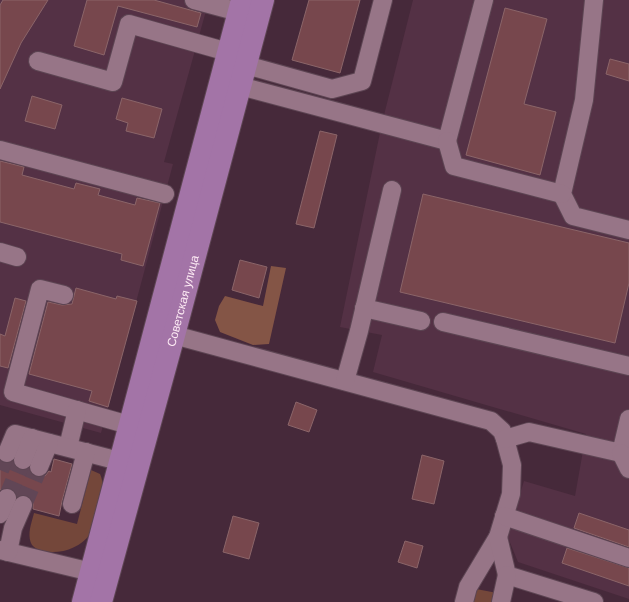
<svg xmlns="http://www.w3.org/2000/svg" width="629" height="602" viewBox="0 0 629 602" font-family="Arial,sans-serif">
  <style>
    .built { fill: #543145 }
    .green { fill: #74473a }
    .forest { fill: #845546 }
    .building { fill: #77474d; stroke: #8b6569 }
    .lines { fill: none; stroke-linecap: round; stroke-linejoin: round }
    .minor-tunnel { stroke: #614656; stroke-width: 18; stroke-dasharray: 18 9; stroke-linecap: butt }
    .minor-casing { stroke: #5d4553; stroke-width: 20 }
    .major-casing { stroke: #5d4553; stroke-width: 24 }
    .minor { stroke: #977587; stroke-width: 18 }
    .major { stroke: #a374a7; stroke-width: 22 }
    .labels { text-anchor: middle; stroke-width: 4; stroke-linejoin: round; paint-order: stroke }
    .street-label { font-size: 12px; fill: #fce9f3; stroke: #3b1f30 }
  </style>
  <rect width="100%" height="100%" fill="#46293a"/>
  <!-- built -->
  <g class="built">
    <path d="M0,0H209L164,162L173,164L101,433L0,405Z"/>
    <path d="M413,0H629V599L518,562L507,535L524,481L575,496L586,434L373,372L382,335L340,327L382,123Z"/>
  </g>
  <!-- green -->
  <g class="green">
    <path d="M91,470L100,474C105,485 101,494 98,504C96,512 94,527 90,534C81,548 59,555 43,551C38,549 33,548 31,543C27,533 32,522 34,513L77,524Z"/>
    <path d="M471,588L497,593L495,602H468Z"/>
  </g>
  <!-- forest -->
  <path class="forest" d="M271,266L286,268L269,344L253,345L220,332L215,320L219,306L225,296L263,306Z"/>
  <!-- building -->
  <g class="building">
    <path d="M3,0H48L21,43L0,89V5Z"/>
    <path d="M87,0H154L201,13L197,27L118,6L104,55L74,46Z"/>
    <path d="M309,0H360L340,73L292,60Z"/>
    <path d="M505,8L547,19L524,104L556,112L540,175L466,155Z"/>
    <path d="M610,59L629,64V81L606,74Z"/>
    <path d="M32,96L62,105L55,129L25,121Z"/>
    <path d="M122,98L162,109L154,138L126,131L128,123L116,119Z"/>
    <path d="M320,131L337,135L314,228L296,224Z"/>
    <path d="M0,161L24,167L22,175L74,189L76,183L100,189L98,195L135,205L137,198L160,203L143,266L121,260L122,254L0,222Z"/>
    <path d="M423,194L629,243V283L615,343L400,292Z"/>
    <path d="M240,260L267,267L259,298L232,290Z"/>
    <path d="M76,288L116,299L117,296L137,301L108,407L89,401L92,391L29,374L48,302L62,305L72,304Z"/>
    <path d="M15,298L26,301L8,368L0,366V334L5,336Z"/>
    <path d="M296,402L317,410L309,432L288,425Z"/>
    <path d="M422,455L444,461L434,504L412,499Z"/>
    <path d="M54,459L72,464L62,501L59,516L33,509V503L31,498L27,495H22L17,496L15,491L11,488H5L0,490V460L3,463H8L13,462L14,466L19,470H24L29,469L31,474L35,476L40,477L45,476L49,471L51,472Z"/>
    <path d="M579,513L629,530V547L574,528Z"/>
    <path d="M233,516L259,523L249,559L223,552Z"/>
    <path d="M405,541L423,546L417,568L398,562Z"/>
    <path d="M567,548L629,568V586L562,563Z"/>
  </g>
  <g class="lines">
    <!-- minor-tunnel -->
    <g class="minor-tunnel">
      <path d="M0,470L7,453"/>
      <path d="M7,498L23,460"/>
      <path d="M23,505L39,467"/>
    </g>
    <defs>
      <g id="minor">
        <path d="M194,0L239,12"/>
        <path d="M594,0L584,100L562,194L573,216L629,230"/>
        <path d="M38,61L113,82L129,24L228,52"/>
        <path d="M246,65L332,89L362,81L383,0"/>
        <path d="M240,86L447,141L484,0"/>
        <path d="M447,141L454,166L562,194"/>
        <path d="M0,150L165,194"/>
        <path d="M0,252L17,257"/>
        <path d="M64,295L40,289L13,392L129,425"/>
        <path d="M364,308L421,321"/>
        <path d="M443,322L629,366"/>
        <path d="M174,335L491,421L502,431L505,439L512,465L511,494L498,537L468,587L464,602"/>
        <path d="M345,381L359,331L392,190"/>
        <path d="M505,439L529,432L621,453L629,419"/>
        <path d="M68,447L77,410"/>
        <path d="M7,453L15,434L119,461"/>
        <path d="M621,453L629,469"/>
        <path d="M23,460L32,438"/>
        <path d="M39,467L49,443"/>
        <path d="M72,504L86,452"/>
        <path d="M0,514L7,498"/>
        <path d="M504,516L629,558"/>
        <path d="M498,537L507,575L594,602"/>
        <path d="M0,550L104,575"/>
        <path d="M8,552L13,528L23,505"/>
        <path d="M501,602L507,575"/>
      </g>
      <g id="major">
        <path d="M83,602L242,0"/>
        <path id="s1" d="M101,602L174,335L263,0"/>
      </g>
    </defs>
    <!-- minor casing -->
    <use href="#minor" class="minor-casing"/>
    <!-- major casing -->
    <use href="#major" class="major-casing"/>
    <!-- minor -->
    <use href="#minor" class="minor"/>
    <!-- major -->
    <use href="#major" class="major"/>
  </g>
  <g class="labels">
    <!-- street labels -->
    <g class="street-label">
      <text dy="4" stroke="none"><textPath href="#s1" startOffset="312">Советская улица</textPath></text>
    </g>
  </g>
</svg>
